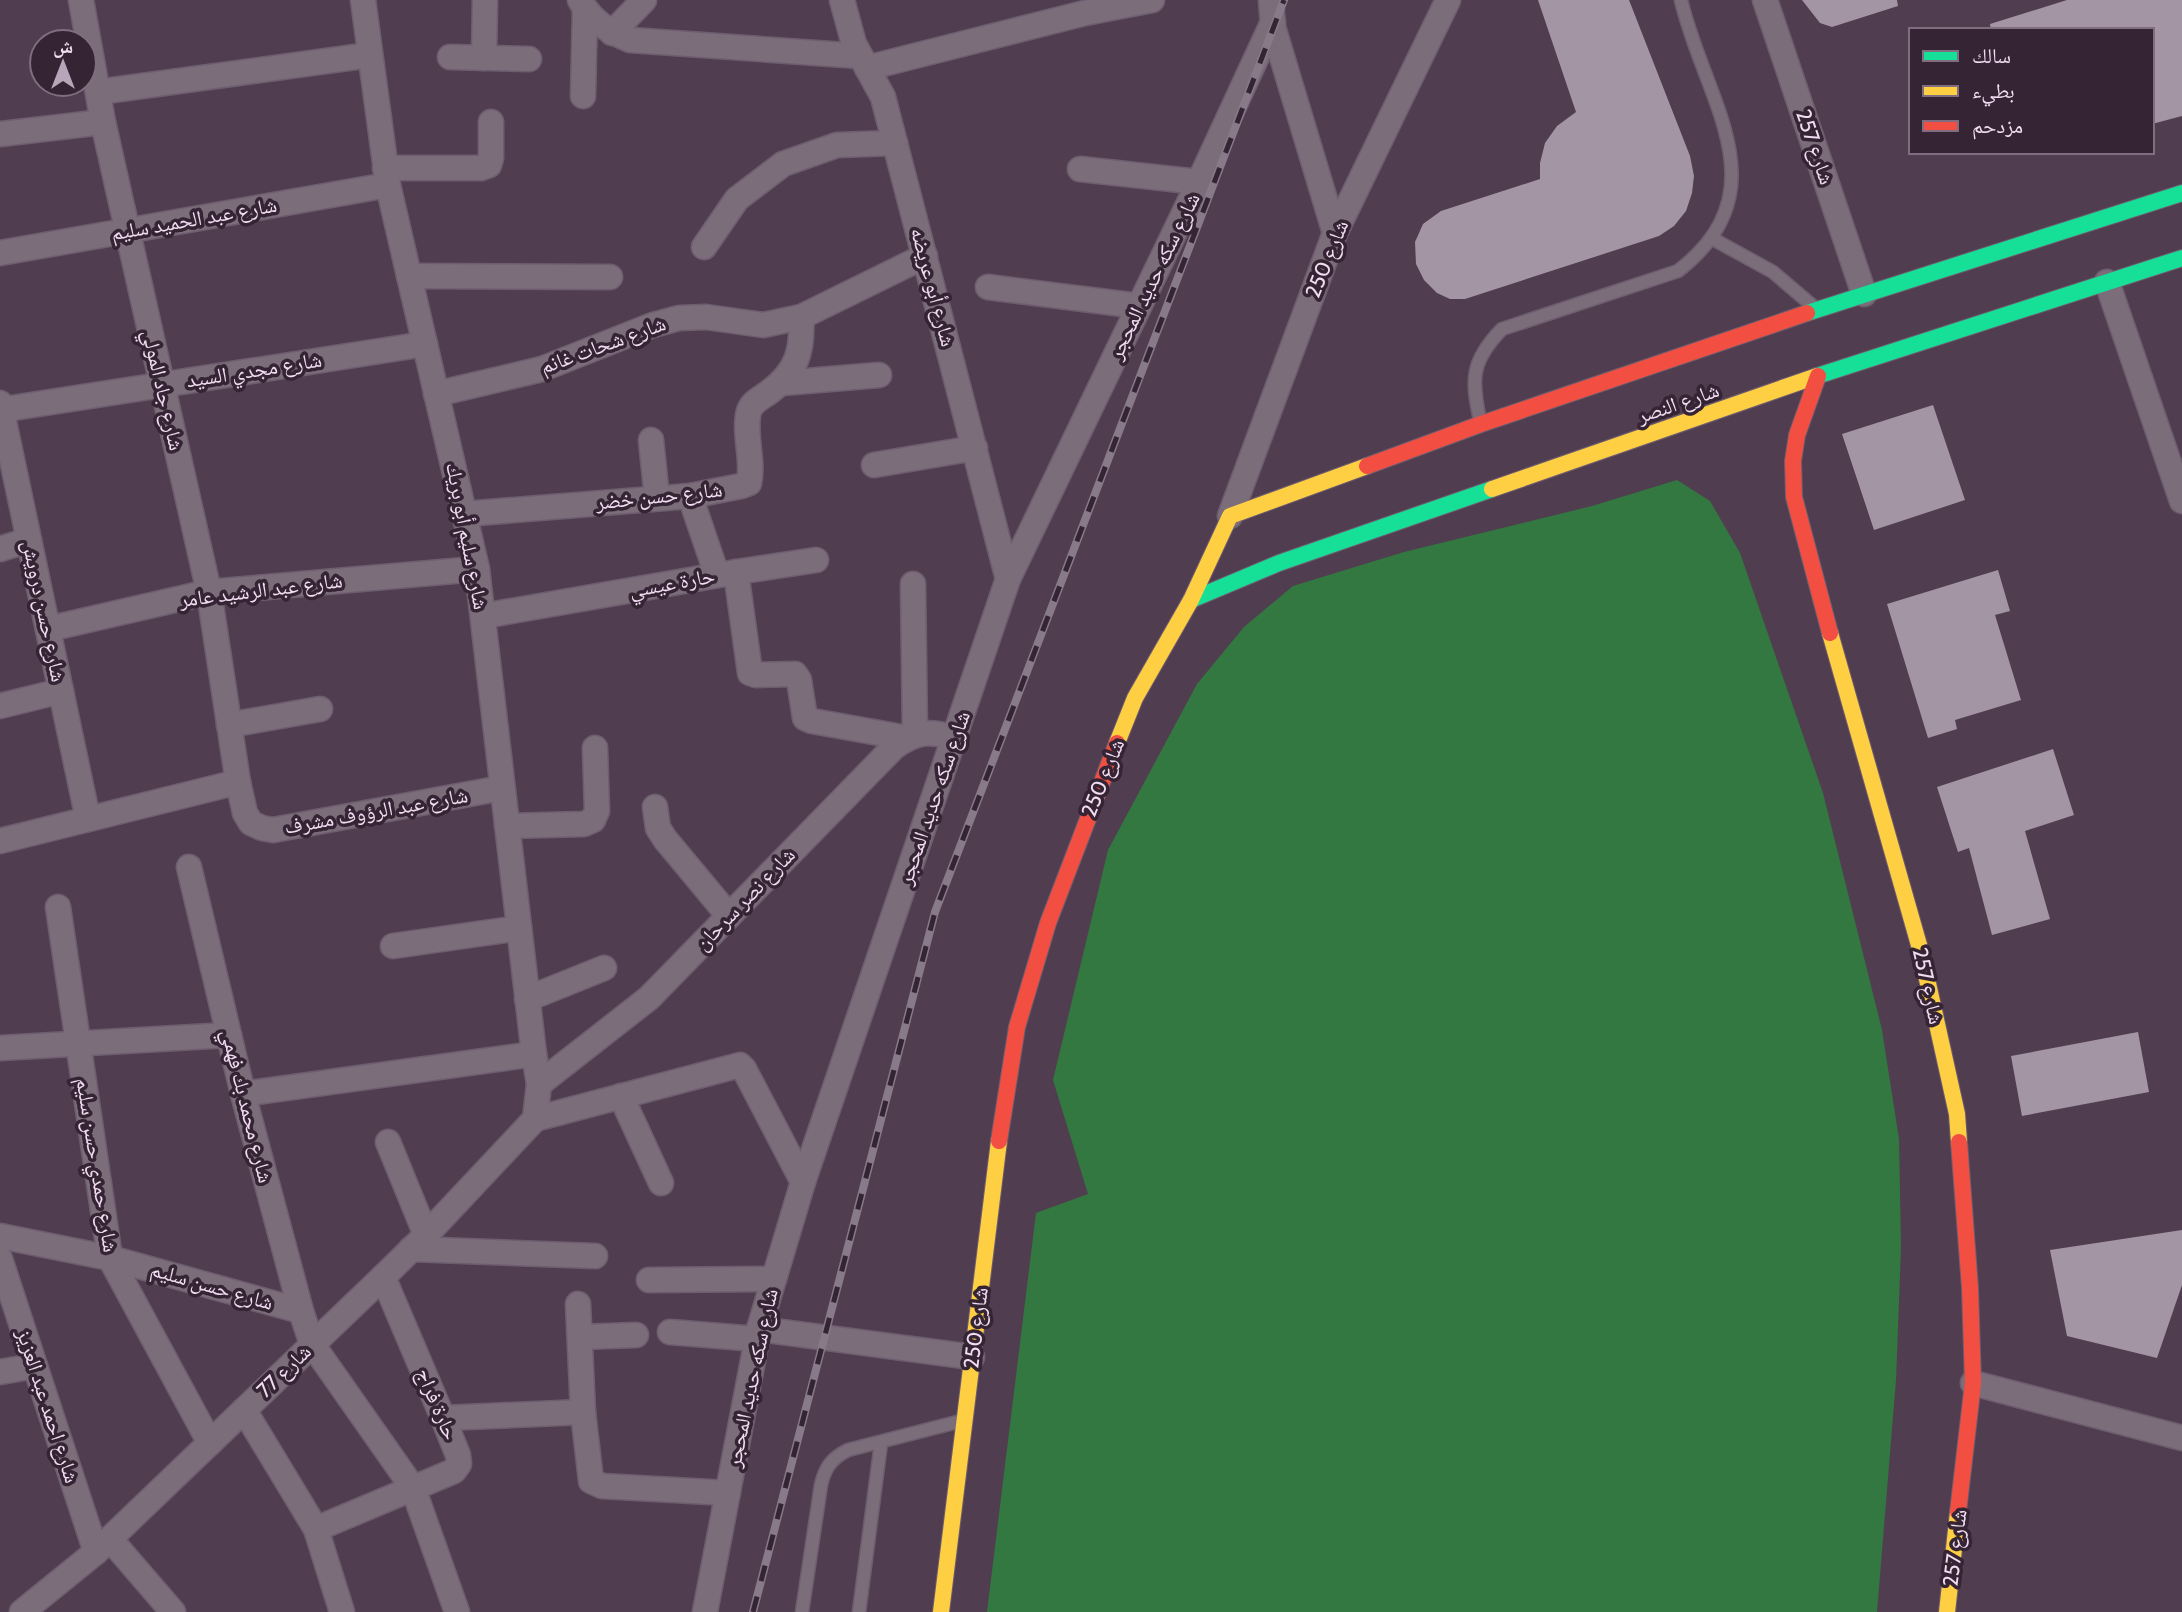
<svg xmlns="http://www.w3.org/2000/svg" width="2182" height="1612" viewBox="0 0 2182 1612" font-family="Cabin,'Noto Naskh Arabic',sans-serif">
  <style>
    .green { fill: #337840 }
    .building { fill: #a495a4 }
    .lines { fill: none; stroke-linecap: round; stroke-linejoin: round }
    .lane-casing { stroke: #6e5d6e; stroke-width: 15 }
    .street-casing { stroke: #6e5d6e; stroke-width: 27 }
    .fast-casing { stroke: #6e5d6e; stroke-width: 18 }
    .slow-casing { stroke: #6e5d6e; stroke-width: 18 }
    .jam-casing { stroke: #6e5d6e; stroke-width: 18 }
    .lane { stroke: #7b6d7a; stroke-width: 12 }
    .street { stroke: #7b6d7a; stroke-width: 24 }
    .fast { stroke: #16e098; stroke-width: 16 }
    .slow { stroke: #ffcf43; stroke-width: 16 }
    .jam { stroke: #f24e42; stroke-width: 16 }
    .rail-casing { stroke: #887a88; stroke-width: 8 }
    .rail { stroke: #342434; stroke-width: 5; stroke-dasharray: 16; stroke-linecap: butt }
    .labels { text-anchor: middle; stroke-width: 7; stroke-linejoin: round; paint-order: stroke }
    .street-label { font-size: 21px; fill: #f1dcf1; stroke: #342434 }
  </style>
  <rect width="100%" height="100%" fill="#503e50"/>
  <!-- green -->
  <path class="green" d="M1677,480L1710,501L1740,553L1823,793L1882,1030L1899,1139L1901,1248L1896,1380L1877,1612H987L1036,1213L1088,1194L1053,1080L1108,850L1197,684L1244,627L1293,586L1404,552L1592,506Z"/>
  <!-- building -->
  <g class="building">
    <path d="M1538,0H1629L1690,156L1694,176L1692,193L1686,211L1674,226L1659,236L1465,299H1450L1437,293L1424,280L1416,264L1415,242L1423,224L1441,211L1540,179V163L1545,143L1557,126L1576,112Z"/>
    <path d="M1802,0H1897L1898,6L1832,27L1820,23Z"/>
    <path d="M2067,0H2182V116L2152,124V30H1991L1990,24Z"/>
    <path d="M1933,405L1965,500L1874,530L1842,434Z"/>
    <path d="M1998,570L2010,611L1995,615L2021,700L1955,720L1957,729L1928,738L1887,604Z"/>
    <path d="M2053,749L2074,815L2025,831L2050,919L1992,935L1969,848L1958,852L1937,787Z"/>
    <path d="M2138,1032L2149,1092L2022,1116L2011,1056Z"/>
    <path d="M2182,1230V1285L2157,1358L2067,1336L2050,1250Z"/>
  </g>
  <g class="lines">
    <defs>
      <g id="lane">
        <path d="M1713,239L1773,272L1814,307"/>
        <path d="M1480,420C1471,379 1471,361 1502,329L1678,271C1784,189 1704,100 1681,0"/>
        <path d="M802,1612L821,1485C825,1467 832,1458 848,1450L961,1421"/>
        <path d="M859,1612L881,1443"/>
      </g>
      <g id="street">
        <path d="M81,0L103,122L209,592L238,782L245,813L251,823L262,828L273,830L502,788"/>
        <path d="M363,0L388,185L477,569L534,1054L539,1084L535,1119"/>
        <path d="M580,0C591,21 608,31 630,40L860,56"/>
        <path d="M842,0L854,44L883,97L1008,579"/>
        <path d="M1271,0L1273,27L1335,233"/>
        <path d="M1765,0L1864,294"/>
        <path d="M612,33L644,0"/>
        <path d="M450,57L529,59"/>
        <path d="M484,58L485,0"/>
        <path d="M867,68L1085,13L1152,0"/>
        <path d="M98,92L370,55"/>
        <path d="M583,96L585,10"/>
        <path d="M0,134L103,122"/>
        <path d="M385,168H481L489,165L491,158V122"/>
        <path d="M1080,169L1199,182"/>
        <path d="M704,247L737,199L783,164L837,145L895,143"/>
        <path d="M0,253L388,185"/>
        <path d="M409,276L610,277"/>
        <path d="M2107,282L2182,501"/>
        <path d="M988,287L1139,306"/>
        <path d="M782,383L879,375"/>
        <path d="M436,394L542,369L653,325L679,318L706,317L763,325L801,317L925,256"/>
        <path d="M0,403L88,819"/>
        <path d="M0,410L425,344"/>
        <path d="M651,440L657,498"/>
        <path d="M874,465L975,448"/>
        <path d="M690,496L717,575"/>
        <path d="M464,514L690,496L741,486L749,483C754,461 743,431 749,411C752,402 761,398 768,393C797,372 803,351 801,317"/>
        <path d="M1230,516L1335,233L1448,0"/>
        <path d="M0,549L29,540"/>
        <path d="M736,572L816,560"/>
        <path d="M913,584L915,734"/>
        <path d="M483,616L736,572L750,673L756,675L795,674L799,680L805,718L812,721L907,738"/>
        <path d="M48,629L209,592L477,569"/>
        <path d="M0,706L61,691"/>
        <path d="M229,725L320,709"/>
        <path d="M655,807L658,828L665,839L729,916"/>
        <path d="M507,826L584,824L593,820L597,811L595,748"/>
        <path d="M0,841L238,782"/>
        <path d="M189,867L243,1094L301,1311L312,1344L413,1488L457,1612"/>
        <path d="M58,907L110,1258L210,1443"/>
        <path d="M393,946L519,928"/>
        <path d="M527,999L604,968"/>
        <path d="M0,1048L229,1035"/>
        <path d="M539,1084L649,998L894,747C916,731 929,730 955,738"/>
        <path d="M243,1094L534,1054"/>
        <path d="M621,1096L661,1183"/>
        <path d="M535,1119L740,1065L744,1069L803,1182"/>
        <path d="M388,1142L426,1235"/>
        <path d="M0,1236L110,1258L301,1311"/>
        <path d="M411,1249L595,1256"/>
        <path d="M0,1259L96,1552"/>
        <path d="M649,1280L774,1279"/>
        <path d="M578,1304L583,1412L591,1481L602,1486L728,1493"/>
        <path d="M759,1329L972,1357"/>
        <path d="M670,1332L757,1339"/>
        <path d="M580,1337L636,1335"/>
        <path d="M0,1372L35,1366"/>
        <path d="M1973,1383L2182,1438"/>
        <path d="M244,1410L316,1529L342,1612"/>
        <path d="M443,1418L583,1412"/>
        <path d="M316,1529L454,1471L459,1464L458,1455L443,1418L383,1277"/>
        <path d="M110,1539L173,1612"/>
        <path d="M22,1612L96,1552L383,1277L426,1235L535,1119"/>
        <path d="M705,1612L759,1329L803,1182L1008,579L1199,182L1273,22"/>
      </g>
      <g id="fast">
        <path d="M1807,313L2182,193"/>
        <path d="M1817,376L2182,258"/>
        <path d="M1191,600L1279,563L1492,489"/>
      </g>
      <g id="slow">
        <path d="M1492,489L1817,376"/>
        <path d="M1830,633L1921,952L1957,1114L1959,1142"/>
        <path d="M1117,743L1135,698L1191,600L1230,516L1367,466"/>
        <path d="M941,1612L999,1141"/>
        <path d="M1947,1612L1958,1512"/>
      </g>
      <g id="jam">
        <path d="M1818,376L1797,435L1793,461L1794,497L1830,633"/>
        <path d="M1367,466L1481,424L1807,313"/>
        <path d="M999,1141L1017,1027L1048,923L1117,743"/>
        <path d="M1958,1512L1973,1383L1970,1288L1959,1142"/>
      </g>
    </defs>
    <!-- lane casing -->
    <use href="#lane" class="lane-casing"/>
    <!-- street casing -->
    <use href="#street" class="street-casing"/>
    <!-- fast casing -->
    <use href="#fast" class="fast-casing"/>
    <!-- slow casing -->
    <use href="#slow" class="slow-casing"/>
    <!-- jam casing -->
    <use href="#jam" class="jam-casing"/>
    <!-- lane -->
    <use href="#lane" class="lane"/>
    <!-- street -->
    <use href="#street" class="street"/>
    <!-- fast -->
    <use href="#fast" class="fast"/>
    <!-- slow -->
    <use href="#slow" class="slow"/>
    <!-- jam -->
    <use href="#jam" class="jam"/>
    <defs>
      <path id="rail" d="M753,1612L935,912L1284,0"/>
    </defs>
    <!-- rail casing -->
    <use href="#rail" class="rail-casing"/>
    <!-- rail -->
    <use href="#rail" class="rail"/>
  </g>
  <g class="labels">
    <!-- street labels -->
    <g class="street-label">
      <text transform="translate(1815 147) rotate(71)" y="7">شارع 257</text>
      <text transform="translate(194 219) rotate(-10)" y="7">شارع عبد الحميد سليم</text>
      <text transform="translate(1327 259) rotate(-68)" y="7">شارع 250</text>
      <text transform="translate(1154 276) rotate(-64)" y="7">شارع سكه حديد المحجر</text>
      <text transform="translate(933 287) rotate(75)" y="7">شارع أبو عريضه</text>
      <text transform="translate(603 345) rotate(-20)" y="7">شارع شحات غانم</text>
      <text transform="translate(254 370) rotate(-9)" y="7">شارع مجدي السيد</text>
      <text transform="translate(163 390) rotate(77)" y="7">شارع جاد المولي</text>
      <text transform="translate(1678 403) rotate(-19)" y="7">شارع النصر</text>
      <text transform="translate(659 496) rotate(-6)" y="7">شارع حسن خضر</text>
      <text transform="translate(467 536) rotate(79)" y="7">شارع سليم أبو بريك</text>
      <text transform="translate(672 583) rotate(-10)" y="7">حارة عيسي</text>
      <text transform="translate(261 590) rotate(-7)" y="7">شارع عبد الرشيد عامر</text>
      <text transform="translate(44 611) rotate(78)" y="7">شارع حسن درويش</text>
      <text transform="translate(1103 778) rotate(-68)" y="7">شارع 250</text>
      <text transform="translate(934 798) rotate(-71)" y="7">شارع سكه حديد المحجر</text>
      <text transform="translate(376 811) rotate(-10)" y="7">شارع عبد الرؤوف مشرف</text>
      <text transform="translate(745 899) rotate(-46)" y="7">شارع نصر سرحان</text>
      <text transform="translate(1928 986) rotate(77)" y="7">شارع 257</text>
      <text transform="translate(247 1106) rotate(76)" y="7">شارع محمد بك فهمي</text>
      <text transform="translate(97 1165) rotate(81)" y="7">شارع حمدي حسن سليم</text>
      <text transform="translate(212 1286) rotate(16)" y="7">شارع حسن سليم</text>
      <text transform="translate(976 1328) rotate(-83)" y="7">شارع 250</text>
      <text transform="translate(284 1371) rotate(-44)" y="7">شارع 77</text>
      <text transform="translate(752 1378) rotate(-78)" y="7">شارع سكه حديد المحجر</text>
      <text transform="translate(437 1404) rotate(67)" y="7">حارة فراج</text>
      <text transform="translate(48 1406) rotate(72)" y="7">شارع احمد عبد العزيز</text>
      <text transform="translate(1955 1548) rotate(-83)" y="7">شارع 257</text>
    </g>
  </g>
  <!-- legend -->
  <rect x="1909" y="28" width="245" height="126" fill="#342434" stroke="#806e80" stroke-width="2"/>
  <rect x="1923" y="51" width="35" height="10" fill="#16e098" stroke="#806e80" stroke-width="2"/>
  <text x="1972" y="63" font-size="21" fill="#f1dcf1">سالك</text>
  <rect x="1923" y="86" width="35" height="10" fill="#ffcf43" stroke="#806e80" stroke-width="2"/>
  <text x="1972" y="98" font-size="21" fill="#f1dcf1">بطيء</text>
  <rect x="1923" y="121" width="35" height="10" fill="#f24e42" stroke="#806e80" stroke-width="2"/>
  <text x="1972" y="133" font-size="21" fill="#f1dcf1">مزدحم</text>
  <!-- north arrow -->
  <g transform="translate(63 63)"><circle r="33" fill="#342434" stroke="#806e80" stroke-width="2"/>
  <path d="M0-5L12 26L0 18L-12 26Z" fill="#b9a5b9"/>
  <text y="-10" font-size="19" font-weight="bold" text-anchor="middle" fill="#f1dcf1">ش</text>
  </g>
</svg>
